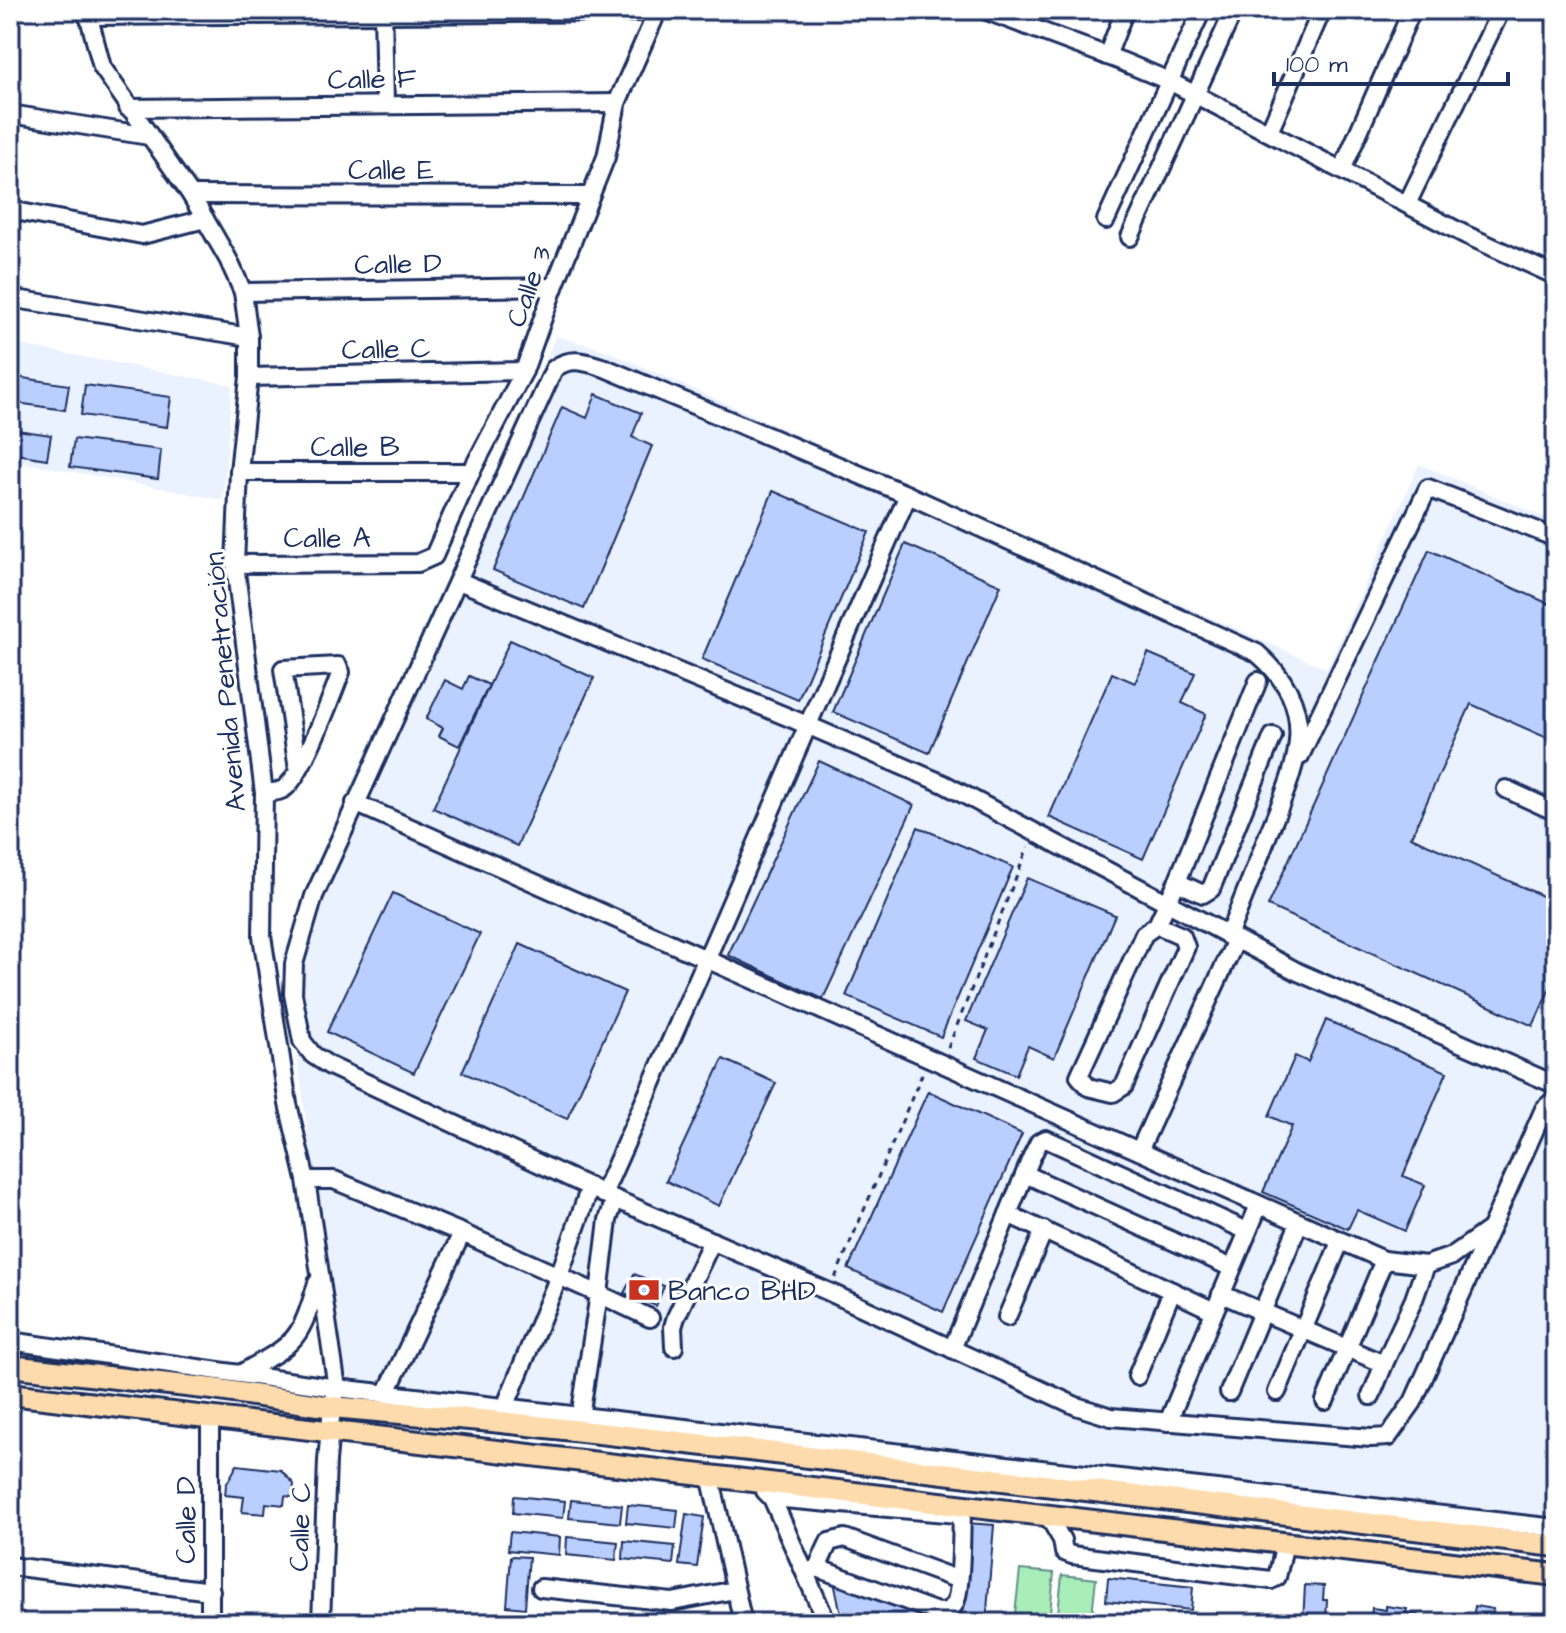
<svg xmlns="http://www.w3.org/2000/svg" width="1566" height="1633" viewBox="0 0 1566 1633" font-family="'Architects Daughter',sans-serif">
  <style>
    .built { fill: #eaf1ff }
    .green { fill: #a9edb8; stroke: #628e8b; stroke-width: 2 }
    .building { fill: #bacffe; stroke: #1b2f5e; stroke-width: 2 }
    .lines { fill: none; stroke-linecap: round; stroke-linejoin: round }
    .minor-casing { stroke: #1b2f5e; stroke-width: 22 }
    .major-casing { stroke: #1b2f5e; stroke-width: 26 }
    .path { stroke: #1b2f5e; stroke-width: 3; stroke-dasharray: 6 6; stroke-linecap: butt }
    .minor { stroke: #fff; stroke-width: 16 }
    .major { stroke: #fedbac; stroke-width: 20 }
    .labels { text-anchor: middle; stroke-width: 6; stroke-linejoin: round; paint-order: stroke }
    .street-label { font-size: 28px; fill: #1b2f5e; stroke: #fff }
    .poi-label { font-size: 28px; fill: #1b2f5e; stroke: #fff; text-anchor: start }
  </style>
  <rect width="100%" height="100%" fill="#fff"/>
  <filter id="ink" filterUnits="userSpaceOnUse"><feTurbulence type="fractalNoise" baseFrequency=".0125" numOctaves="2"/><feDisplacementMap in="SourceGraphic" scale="16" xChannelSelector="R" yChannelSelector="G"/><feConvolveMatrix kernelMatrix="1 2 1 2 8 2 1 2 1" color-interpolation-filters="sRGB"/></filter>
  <g filter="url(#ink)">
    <!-- built -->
    <g class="built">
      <path d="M556,336L605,350L1327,669L1419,464L1556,522V1541L345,1401L283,955L317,861Z"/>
      <path d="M10,343L232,385L223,500L10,460Z"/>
    </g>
    <!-- green -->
    <g class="green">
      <path d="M1020,1570L1054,1573L1049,1623H1014Z"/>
      <path d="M1062,1575L1096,1579L1091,1623H1057Z"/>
    </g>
    <!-- building -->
    <g class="building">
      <path d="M10,376L69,385L65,410L10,402Z"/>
      <path d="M85,385L171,397L167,427L81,415Z"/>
      <path d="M596,394L641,413L632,437L652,446L584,609L493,570L562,407L587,418Z"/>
      <path d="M10,429L51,435L47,459L10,453Z"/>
      <path d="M74,439L161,450L158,479L70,467Z"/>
      <path d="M773,491L869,532L798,700L702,659Z"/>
      <path d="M905,544L1001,585L929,753L833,712Z"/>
      <path d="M1429,550L1556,607V742L1471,704L1411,837L1556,902V975L1533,1026L1268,906Z"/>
      <path d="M510,640L594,678L517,846L433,808Z"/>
      <path d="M1148,653L1195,673L1182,703L1206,714L1143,859L1049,817L1112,673L1135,683Z"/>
      <path d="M469,676L489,685L459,746L439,736L443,728L426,719L445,680L463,689Z"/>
      <path d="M819,761L914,805L823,999L728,955Z"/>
      <path d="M918,827L1013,867L941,1037L846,996Z"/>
      <path d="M1027,878L1115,915L1054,1058L1028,1046L1016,1075L976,1058L988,1030L966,1021Z"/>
      <path d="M393,893L480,934L414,1073L327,1032Z"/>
      <path d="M520,944L625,992L567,1119L462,1072Z"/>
      <path d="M1326,1020L1447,1072L1403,1176L1425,1185L1405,1231L1357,1210L1348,1229L1263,1192L1292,1126L1269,1116L1295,1056L1308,1062Z"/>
      <path d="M723,1059L776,1083L719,1206L666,1181Z"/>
      <path d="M928,1091L1022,1134L943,1312L848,1269Z"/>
      <path d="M634,1274L664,1286L656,1306L624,1293Z"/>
      <path d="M237,1465L281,1470L294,1484L293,1497L285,1496L284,1505L266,1503L265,1514L242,1512L244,1497L225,1495L226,1485Z"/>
      <path d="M514,1496L565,1501L563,1518L513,1513Z"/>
      <path d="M571,1500L622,1505L620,1523L569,1518Z"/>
      <path d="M628,1505L678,1510L676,1528L626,1523Z"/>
      <path d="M686,1514L704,1517L697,1567L679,1565Z"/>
      <path d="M966,1523L994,1525L986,1623H961Z"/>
      <path d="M510,1532L560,1537L559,1555L508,1550Z"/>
      <path d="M567,1537L618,1542L616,1560L566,1555Z"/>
      <path d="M624,1541L675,1546L673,1564L623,1559Z"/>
      <path d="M511,1556L529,1557L525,1608L507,1606Z"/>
      <path d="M1108,1578L1193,1587L1191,1610L1106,1601Z"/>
      <path d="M834,1582L940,1623H865L841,1614Z"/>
      <path d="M1305,1585L1324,1586L1323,1600H1327L1326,1620H1322L1321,1623H1303Z"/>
      <path d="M1386,1606L1407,1609L1406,1613L1418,1615L1416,1623H1370L1372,1608L1386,1610Z"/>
      <path d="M1475,1606L1493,1609L1491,1623H1468L1469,1617L1473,1618Z"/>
      <path d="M1510,1613L1556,1619V1623H1503L1506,1614Z"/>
      <path d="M727,1614L730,1623H699Z"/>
      <path d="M505,1617L555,1622V1623H504Z"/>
    </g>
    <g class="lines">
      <defs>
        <g id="minor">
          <path d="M87,10L102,67L191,195L228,259L243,292L249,337V377L239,472L235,564L264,793L262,936L288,1104L306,1180L337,1388L332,1407L327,1461L321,1623"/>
          <path d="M383,10L385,104"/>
          <path d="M984,10L1121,61L1169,81L1464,234L1556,276"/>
          <path d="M87,16L657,12"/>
          <path d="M1107,56L1125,10"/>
          <path d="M128,108L617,103"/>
          <path d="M10,114L149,136"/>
          <path d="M1269,132L1322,10"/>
          <path d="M1342,170L1412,10"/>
          <path d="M191,195L590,196"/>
          <path d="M1407,204L1501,10"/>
          <path d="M10,210L142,235L205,219"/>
          <path d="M1106,220L1202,10"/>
          <path d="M1130,237L1234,10"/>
          <path d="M243,292L554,287"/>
          <path d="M10,298L249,337"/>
          <path d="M249,377L524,371"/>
          <path d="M239,472H471"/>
          <path d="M235,564L418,563L434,556L471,472L524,371L554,287L606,157L617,103L658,10"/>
          <path d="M459,581L807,725L944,784L1298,972L1556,1085"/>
          <path d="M1300,756L1428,488L1556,538"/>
          <path d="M1506,789L1556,812"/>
          <path d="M264,793C272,792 282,792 287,786C304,770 332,696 341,672L338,666L283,669L298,769"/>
          <path d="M355,803L1384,1260L1426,1265L1452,1256L1490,1229"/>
          <path d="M1177,882L1258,681"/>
          <path d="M1157,925L1182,936L1186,947L1124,1086L1113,1093L1088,1087L1079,1076L1144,934L1157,925L1177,882L1203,894L1211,889L1273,736"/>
          <path d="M1228,936C1242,901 1256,867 1269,832C1297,764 1323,710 1257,653L908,495L605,368C586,362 570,356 554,369L314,896L294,964L293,994L302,1041L313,1055L330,1066L615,1199L829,1292L1076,1406L1111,1417L1371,1438L1388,1437L1413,1402L1544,1109L1556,1098"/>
          <path d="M1139,1151L1236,940"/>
          <path d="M1025,1174L1232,1268"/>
          <path d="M306,1180H334L462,1233L599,1294L580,1417"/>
          <path d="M603,1194C707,962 806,727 908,495"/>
          <path d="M615,1199L608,1220L599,1294L650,1318"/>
          <path d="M1008,1214L1172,1291L1137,1376"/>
          <path d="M1172,1291L1214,1311"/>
          <path d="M1221,1294L1384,1364L1414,1299L1426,1265"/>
          <path d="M1007,1317L1044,1230"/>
          <path d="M10,1341L337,1388L1556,1528"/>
          <path d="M674,1347L673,1327L676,1317L712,1241"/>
          <path d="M952,1349L1032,1156L1039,1142L1046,1139L1247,1231"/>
          <path d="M240,1374C294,1343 299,1345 317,1283"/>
          <path d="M1229,1392L1299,1223"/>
          <path d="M1277,1392L1340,1242"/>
          <path d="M386,1394L462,1233"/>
          <path d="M1371,1396L1384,1364"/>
          <path d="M1325,1401L1384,1260"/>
          <path d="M505,1407L559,1276L590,1187"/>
          <path d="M1168,1422L1259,1205"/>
          <path d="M710,1475L743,1623"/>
          <path d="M765,1491L772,1498L827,1623"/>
          <path d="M772,1498L958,1514"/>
          <path d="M1048,1516L1062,1540L1064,1552L1072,1555L1271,1580L1277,1577L1285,1543"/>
          <path d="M10,1566L211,1591"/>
          <path d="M817,1568L829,1542L845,1538L959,1580"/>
          <path d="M805,1573L817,1568L937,1612C944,1612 949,1611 954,1605C962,1593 961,1532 962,1515L960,1505"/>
          <path d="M541,1588L672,1602L735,1590"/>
          <path d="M210,1623V1417"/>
        </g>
        <g id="major">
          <path d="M10,1366L213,1389L332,1407L492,1421L758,1451L1556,1546"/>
          <path d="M10,1394L1556,1575"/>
        </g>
      </defs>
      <!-- minor casing -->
      <use href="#minor" class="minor-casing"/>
      <!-- major casing -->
      <use href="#major" class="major-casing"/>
      <!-- path -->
      <g class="path">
        <path d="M948,1048L1028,847"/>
        <path d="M835,1278L923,1072"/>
      </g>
      <!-- minor -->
      <use href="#minor" class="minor"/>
      <!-- major -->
      <use href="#major" class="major"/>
    </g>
  </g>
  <!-- icons -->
  <defs>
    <symbol id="bank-bare" viewBox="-9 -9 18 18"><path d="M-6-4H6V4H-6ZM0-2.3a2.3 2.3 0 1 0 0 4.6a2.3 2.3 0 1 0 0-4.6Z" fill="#c8321e" stroke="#fff" stroke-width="2.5" paint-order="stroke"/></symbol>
  </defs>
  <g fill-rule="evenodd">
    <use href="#bank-bare" x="622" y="1268" width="44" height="44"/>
  </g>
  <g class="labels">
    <!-- street labels -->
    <g class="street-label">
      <text transform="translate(372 78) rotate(-1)" y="10">Calle F</text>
      <text x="391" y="179">Calle E</text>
      <text transform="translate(398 263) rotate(-1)" y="10">Calle D</text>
      <text transform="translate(528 286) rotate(-70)" y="10">Calle 3</text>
      <text transform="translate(386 348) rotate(-1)" y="10">Calle C</text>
      <text x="355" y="456">Calle B</text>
      <text x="327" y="547">Calle A</text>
      <text transform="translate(224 682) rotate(-95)" y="10">Avenida Penetración</text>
      <text transform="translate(185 1520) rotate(-90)" y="10">Calle D</text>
      <text transform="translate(299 1527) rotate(-88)" y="10">Calle C</text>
    </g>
    <!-- poi labels -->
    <g class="poi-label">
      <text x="668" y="1300">Banco BHD</text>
    </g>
  </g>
  <!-- margin -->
  <rect width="1566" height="1633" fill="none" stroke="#fff" stroke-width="40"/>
  <rect x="20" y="20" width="1526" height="1593" fill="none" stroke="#1b2f5e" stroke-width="3" filter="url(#ink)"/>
  <!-- scale -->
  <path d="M1274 72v12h234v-12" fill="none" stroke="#1b2f5e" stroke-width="4"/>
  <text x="1286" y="72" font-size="24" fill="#1b2f5e" stroke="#ffffff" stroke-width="6" paint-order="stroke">100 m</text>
</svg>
